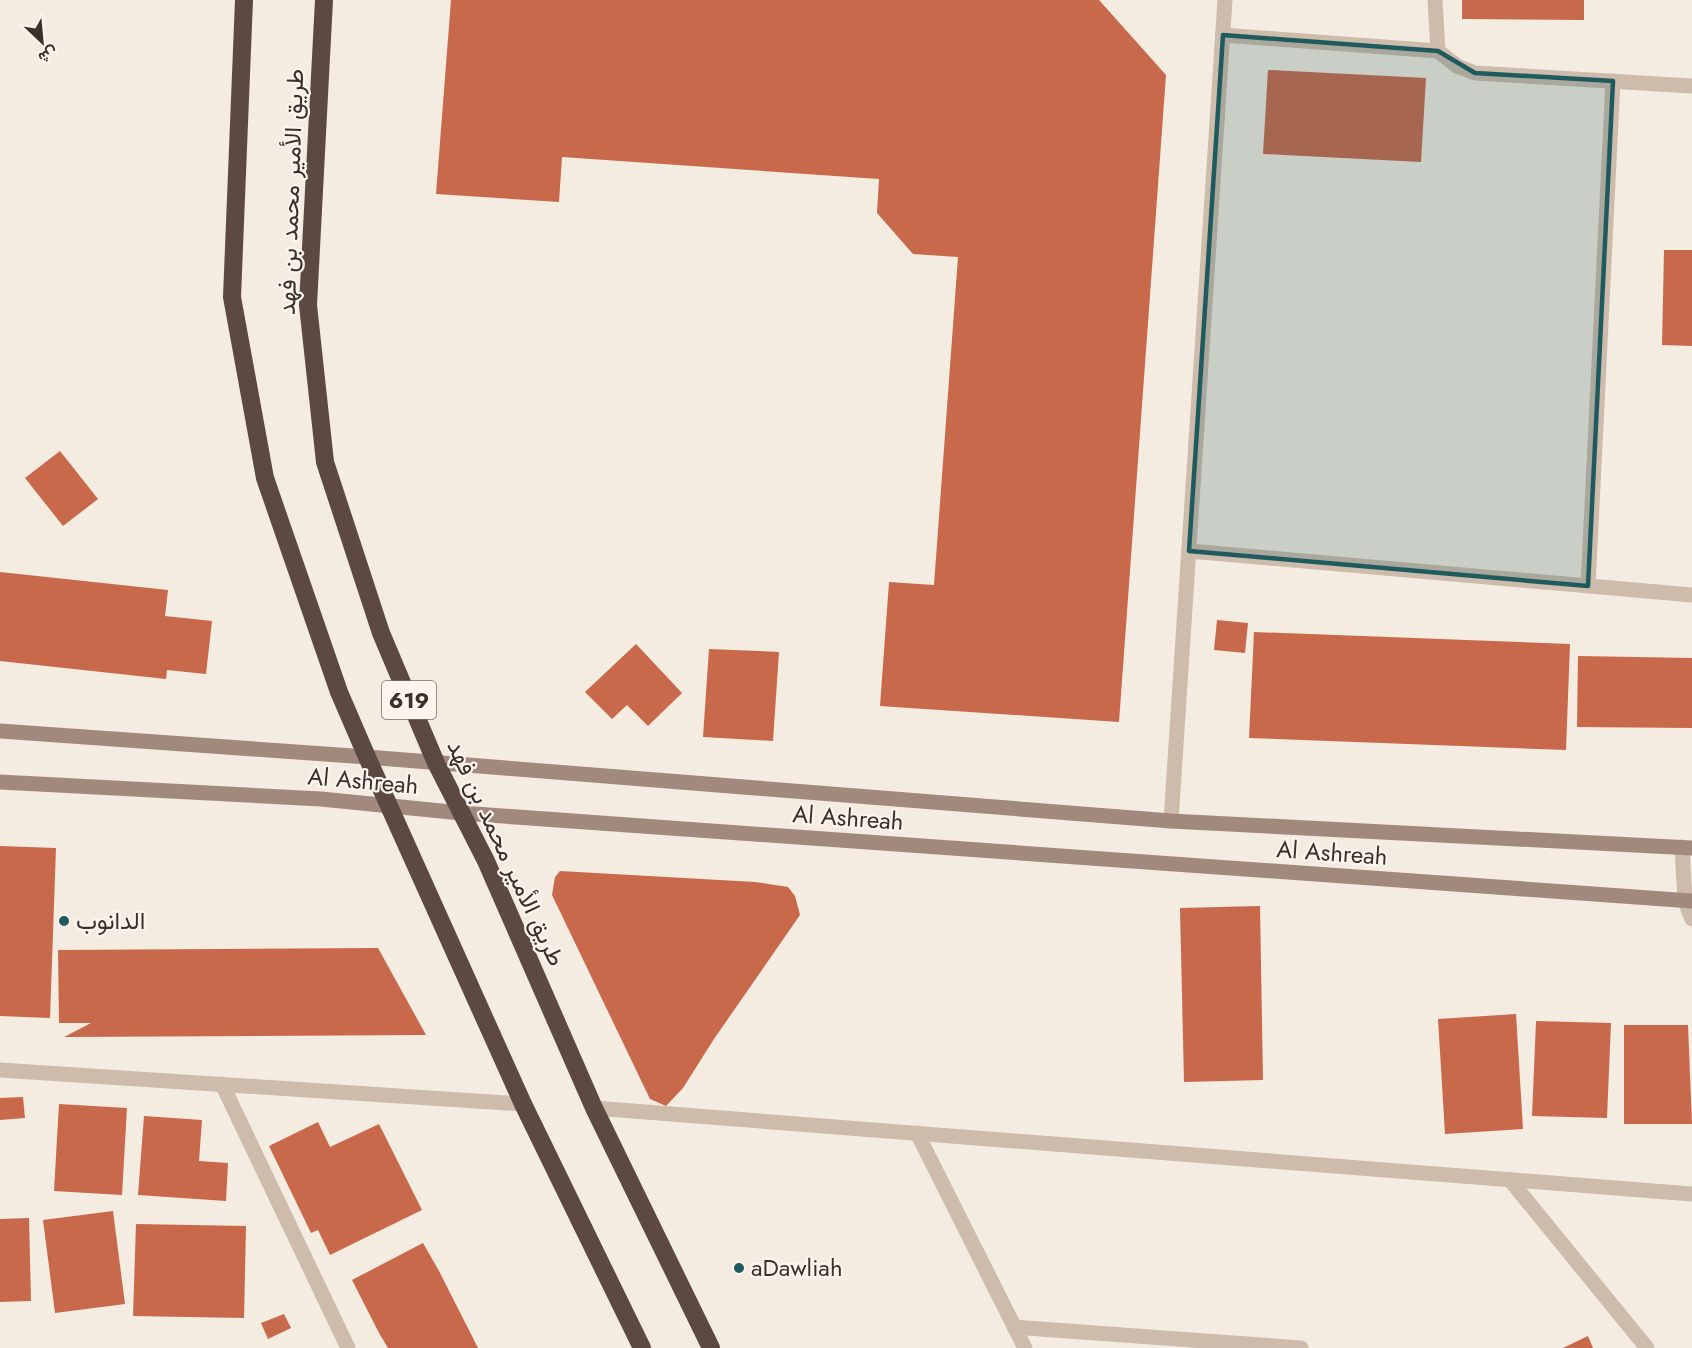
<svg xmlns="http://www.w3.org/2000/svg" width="1692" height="1348" viewBox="0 0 1692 1348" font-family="Jost,Vazirmatn,sans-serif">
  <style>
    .building { fill: #c8694b }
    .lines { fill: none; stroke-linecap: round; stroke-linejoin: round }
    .street { stroke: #cdbbac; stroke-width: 15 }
    .secondary { stroke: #a18a7d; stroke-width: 15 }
    .highway { stroke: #5c4a42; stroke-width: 18 }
    .marked { fill: #1f5a5e; fill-opacity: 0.2; stroke: #1f5a5e; stroke-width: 4.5; stroke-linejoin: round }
    .poi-dot { fill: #1f5a5e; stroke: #fbf5ee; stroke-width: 2 }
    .labels { text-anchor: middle; stroke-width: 4.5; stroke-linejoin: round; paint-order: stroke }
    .shield { fill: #fbf5ee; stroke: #756b66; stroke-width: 1.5 }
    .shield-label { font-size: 22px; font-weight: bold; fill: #3b302b }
    .street-label { font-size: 24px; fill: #3b302b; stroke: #fbf5ee }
    .poi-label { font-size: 24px; fill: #3b302b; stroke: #fbf5ee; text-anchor: start }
  </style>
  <rect width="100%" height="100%" fill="#f4ebe1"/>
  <!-- building -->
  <g class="building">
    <path d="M451,0H1099L1166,75L1119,722L880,706L889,582L934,585L958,257L913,254L877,213L879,179L562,157L559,202L436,194Z"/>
    <path d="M1462,0H1584V20L1462,19Z"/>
    <path d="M1268,70L1426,78L1421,162L1263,154Z"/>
    <path d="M1664,250H1692V346L1662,345Z"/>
    <path d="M60,451L98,499L63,526L25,478Z"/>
    <path d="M0,572L168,590L165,616L212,621L206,674L167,670L166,679L0,661Z"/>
    <path d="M1217,620L1248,623L1245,653L1214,650Z"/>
    <path d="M1254,632L1570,644L1566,750L1249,738Z"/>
    <path d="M636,644L682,693L648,726L627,705L612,719L585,692Z"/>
    <path d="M709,649L779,652L773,741L703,737Z"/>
    <path d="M1578,656L1692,658V728L1577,727Z"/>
    <path d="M0,846L56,848L50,1018L0,1016Z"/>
    <path d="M560,871L755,882L788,887L795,896L800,915L714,1039L683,1088L666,1106L650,1099L552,895L555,877Z"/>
    <path d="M1260,906L1263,1080L1184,1082L1180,908Z"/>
    <path d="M378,948L426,1035L64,1037L91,1023H59L58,950Z"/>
    <path d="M1516,1014L1523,1129L1445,1134L1438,1019Z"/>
    <path d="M1536,1021L1611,1023L1607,1118L1532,1116Z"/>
    <path d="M1624,1025H1688L1692,1124H1624Z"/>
    <path d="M23,1097L25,1118L0,1120V1098Z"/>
    <path d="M59,1104L127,1108L122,1195L54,1191Z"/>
    <path d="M144,1116L202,1120L199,1161L228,1163L226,1201L138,1195Z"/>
    <path d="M318,1122L330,1147L379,1124L422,1210L330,1255L318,1230L311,1233L269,1146Z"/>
    <path d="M113,1211L125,1304L55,1313L43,1220Z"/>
    <path d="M29,1218L31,1301L0,1302V1219Z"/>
    <path d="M136,1224L246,1226L244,1318L133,1316Z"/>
    <path d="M423,1243L439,1271L478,1348H388L379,1333L352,1280Z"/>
    <path d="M284,1314L291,1328L268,1339L261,1323Z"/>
    <path d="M1588,1336L1593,1348H1563Z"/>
  </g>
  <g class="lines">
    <!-- street -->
    <g class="street">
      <path d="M1435,0L1438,51L1457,66L1475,73L1692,86"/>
      <path d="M1223,35L1438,51"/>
      <path d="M1189,551L1692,595"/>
      <path d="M1588,586L1613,81"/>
      <path d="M1171,821L1225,0"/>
      <path d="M1682,847L1685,901L1692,919"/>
      <path d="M0,1070L523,1104"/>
      <path d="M222,1084L348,1348"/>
      <path d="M594,1108L1692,1194"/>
      <path d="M917,1133L1025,1348"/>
      <path d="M1510,1180L1647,1348"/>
      <path d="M1014,1327L1301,1348"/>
    </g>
    <!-- secondary -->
    <g class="secondary">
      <path d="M0,731L367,757L1171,821L1692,848"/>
      <path d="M0,782L321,799L461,813L1692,901"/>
    </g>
    <!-- highway -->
    <g class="highway">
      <path d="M244,0L232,297L265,478L339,692L367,757L523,1104L642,1348"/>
      <path d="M324,0L308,305L325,462L381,633L436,763L486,861L594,1108L711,1348"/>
    </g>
  </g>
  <!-- marked area -->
  <path class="marked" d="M1223,35L1438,51L1475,73L1613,81L1588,586L1189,551Z"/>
  <!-- markers -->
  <g class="poi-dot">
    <circle cx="64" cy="921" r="6"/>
    <circle cx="739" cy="1268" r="6"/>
  </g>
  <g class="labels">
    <!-- shield labels -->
    <rect class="shield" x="382" y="681" width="54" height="38" rx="4.5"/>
    <g class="shield-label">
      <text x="409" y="708">619</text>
    </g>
    <!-- street labels -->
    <g class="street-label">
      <text transform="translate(291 192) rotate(-88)" y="8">طريق الأمير محمد بن فهد</text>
      <text transform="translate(363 781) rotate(5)" y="8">Al Ashreah</text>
      <text transform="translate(848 818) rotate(4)" y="8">Al Ashreah</text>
      <text transform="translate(506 853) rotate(65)" y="8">طريق الأمير محمد بن فهد</text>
      <text transform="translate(1332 853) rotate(4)" y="8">Al Ashreah</text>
    </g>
    <!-- poi labels -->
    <g class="poi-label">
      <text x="76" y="929">الدانوب</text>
      <text x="751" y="1276">aDawliah</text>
    </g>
  </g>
  <!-- north arrow -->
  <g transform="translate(42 42) rotate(154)" stroke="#fbf5ee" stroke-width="4.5" paint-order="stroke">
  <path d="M0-4.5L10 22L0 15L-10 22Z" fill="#3b302b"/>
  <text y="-9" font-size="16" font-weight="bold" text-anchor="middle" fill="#3b302b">ش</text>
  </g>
</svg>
